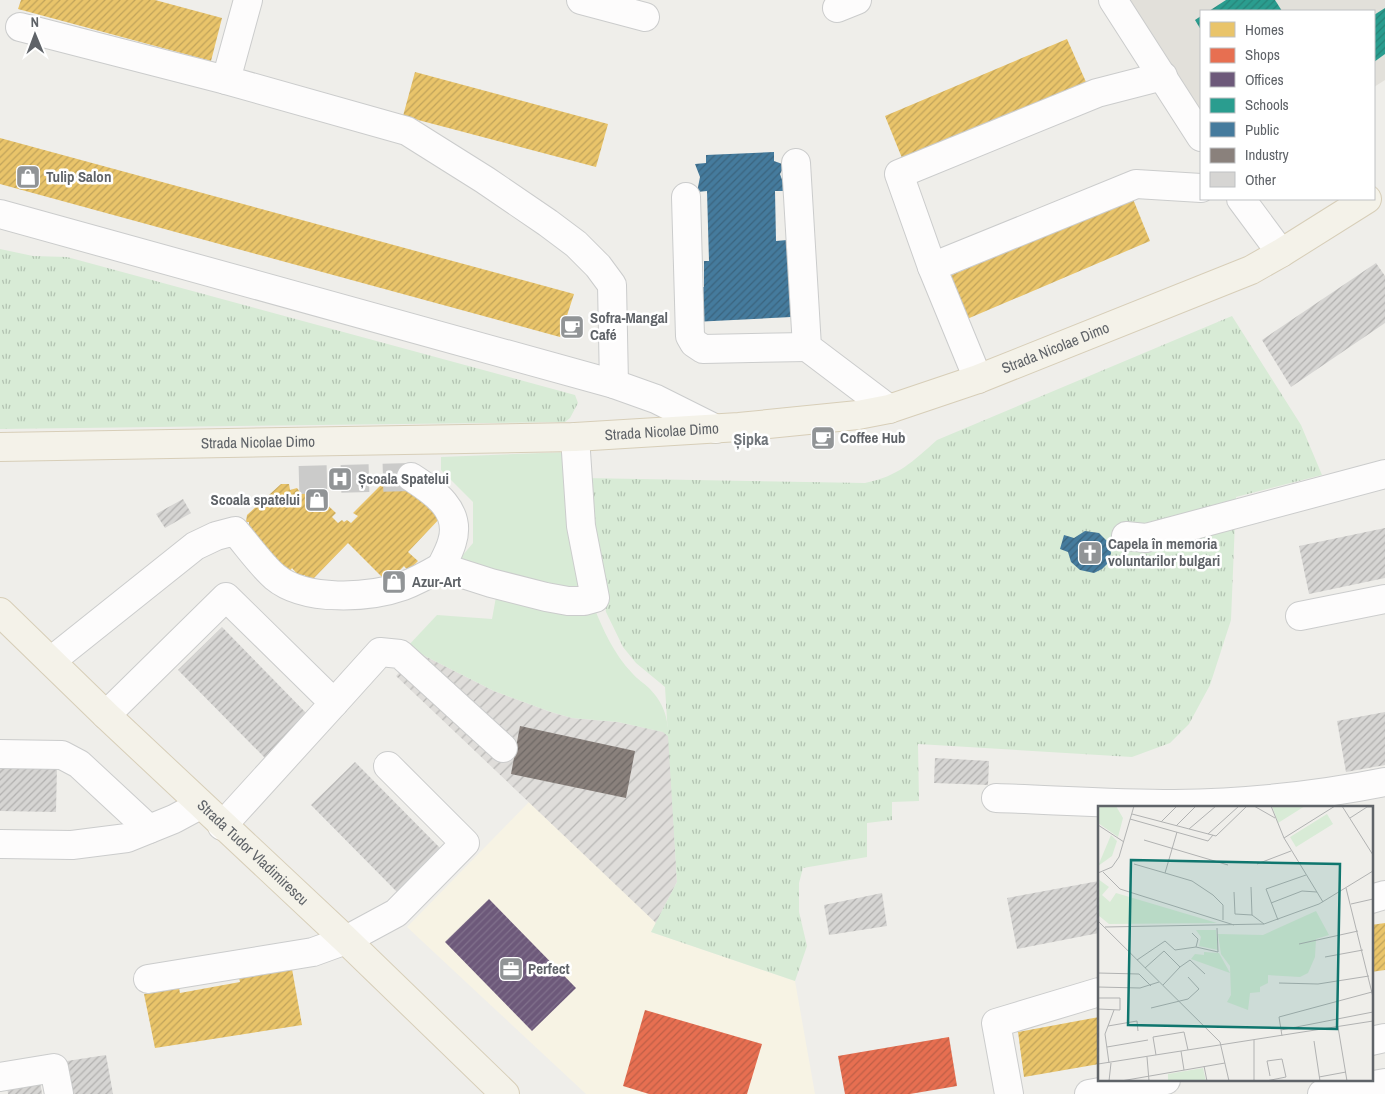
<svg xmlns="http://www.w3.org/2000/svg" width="1385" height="1094" viewBox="0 0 1385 1094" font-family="'Archivo Narrow',sans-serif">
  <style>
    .commercial { fill: #f7f3e4 }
    .industrial { fill: url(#industrial-furrows) }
    .education { fill: #e2e0da }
    .grass { fill: #d8ebd6 }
    .park { fill: url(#park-tufts) }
    .homes { fill: url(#homes-hatch) }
    .shops { fill: url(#shops-hatch) }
    .offices { fill: url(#offices-hatch) }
    .schools { fill: url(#schools-hatch) }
    .public { fill: url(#public-hatch) }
    .industry { fill: url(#industry-hatch) }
    .building { fill: url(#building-hatch) }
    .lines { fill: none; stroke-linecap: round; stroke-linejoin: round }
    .minor-tunnel { stroke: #cbcbca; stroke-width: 28; stroke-dasharray: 28 14; stroke-linecap: butt }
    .minor-casing { stroke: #cbcccc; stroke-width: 30 }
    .major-casing { stroke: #d7ceb8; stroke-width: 30 }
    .minor { stroke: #fdfcfc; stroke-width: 28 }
    .major { stroke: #f4f2e9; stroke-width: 28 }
    .labels { text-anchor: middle; stroke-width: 5; stroke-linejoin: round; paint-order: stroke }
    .poi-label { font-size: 15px; font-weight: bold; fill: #5f6368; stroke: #fff; text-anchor: start }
    .street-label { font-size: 15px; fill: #5f6368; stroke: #fff }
    .neighbourhood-label { font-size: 16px; font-weight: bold; fill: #70757a; stroke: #fff }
    .inset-road { fill: none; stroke: #b1b2b2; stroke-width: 1 }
    .view { fill: #0f766e; fill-opacity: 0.15; stroke: #0f766e; stroke-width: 2.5 }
    .inset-edge { fill: none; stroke: #5f6368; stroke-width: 2.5 }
  </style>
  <defs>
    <pattern id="industrial-furrows" width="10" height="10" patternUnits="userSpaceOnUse" patternTransform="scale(1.25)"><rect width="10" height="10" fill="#dfddda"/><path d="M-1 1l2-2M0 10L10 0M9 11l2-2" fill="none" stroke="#b8b7b5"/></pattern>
    <pattern id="park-tufts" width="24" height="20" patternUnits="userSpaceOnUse" patternTransform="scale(1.25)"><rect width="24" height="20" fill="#d8ebd6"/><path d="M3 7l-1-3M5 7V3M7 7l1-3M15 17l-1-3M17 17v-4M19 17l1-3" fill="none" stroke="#b2c2b1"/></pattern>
    <pattern id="homes-hatch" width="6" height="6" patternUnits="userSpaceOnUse" patternTransform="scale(1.25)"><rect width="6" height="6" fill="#e9c46a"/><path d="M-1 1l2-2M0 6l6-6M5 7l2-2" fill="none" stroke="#c0a35b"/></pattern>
    <pattern id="shops-hatch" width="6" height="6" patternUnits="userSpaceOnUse" patternTransform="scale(1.25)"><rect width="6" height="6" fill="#e76f51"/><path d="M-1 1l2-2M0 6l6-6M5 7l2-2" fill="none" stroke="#be5f47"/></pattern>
    <pattern id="offices-hatch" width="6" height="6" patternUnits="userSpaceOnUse" patternTransform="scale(1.25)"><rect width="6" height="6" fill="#6d597a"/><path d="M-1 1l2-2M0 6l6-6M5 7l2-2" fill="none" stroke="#81718c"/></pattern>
    <pattern id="schools-hatch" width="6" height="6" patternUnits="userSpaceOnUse" patternTransform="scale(1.25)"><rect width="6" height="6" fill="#2a9d8f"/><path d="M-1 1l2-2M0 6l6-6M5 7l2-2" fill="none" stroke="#278479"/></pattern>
    <pattern id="public-hatch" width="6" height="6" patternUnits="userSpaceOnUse" patternTransform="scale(1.25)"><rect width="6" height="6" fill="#457b9d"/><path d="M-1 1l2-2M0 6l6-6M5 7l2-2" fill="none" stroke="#3b647e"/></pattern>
    <pattern id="industry-hatch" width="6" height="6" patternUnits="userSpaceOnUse" patternTransform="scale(1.25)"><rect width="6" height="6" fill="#8a817c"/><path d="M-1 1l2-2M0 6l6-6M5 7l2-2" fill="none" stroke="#6e6865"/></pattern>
    <pattern id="building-hatch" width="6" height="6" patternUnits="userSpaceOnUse" patternTransform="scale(1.25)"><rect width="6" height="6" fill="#d6d5d3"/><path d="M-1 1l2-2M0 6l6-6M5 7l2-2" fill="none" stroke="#b1b0af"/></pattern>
  </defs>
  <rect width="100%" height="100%" fill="#efeeea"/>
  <!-- commercial -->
  <path class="commercial" d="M529,802L656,923L651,932L795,981L815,1094H586L407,927Z"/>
  <!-- industrial -->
  <path class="industrial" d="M417,652L494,691L551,712L572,718L618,722L664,732L669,737L677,882L656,923L396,676Z"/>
  <!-- education -->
  <path class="education" d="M1122,0H1385V80L1374,87V11H1201V123Z"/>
  <!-- grass -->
  <g class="grass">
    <path d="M568,452L584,588L572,590L457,562L473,543V502L441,470V457Z"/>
    <path d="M496,597L594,607C603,630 614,654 632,673C637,679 644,683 649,688C664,704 667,715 669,737L663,732L618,722L572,718L551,712L494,691L407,647L437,615L492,619Z"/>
  </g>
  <!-- park -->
  <g class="park">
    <path d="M0,249L33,256L67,257L575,395L578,403L570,418L565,422L0,429Z"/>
    <path d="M1232,316L1301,425L1322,475L1236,497L1231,620L1210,685L1189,724L1170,743L1132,757L918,744L919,801L892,802V820L867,823V857L803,868L799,883V912L807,946L795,981L651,932L677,882L665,687L636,663L623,647L606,612L584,478L865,483C899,476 912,462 937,440Z"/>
  </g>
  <!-- homes -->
  <g class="homes">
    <path d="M21,0H155L222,18L211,61L18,9Z"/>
    <path d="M1067,39L1086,82L902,158L885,116Z"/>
    <path d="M415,72L608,124L596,167L403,116Z"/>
    <path d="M0,138L574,294L560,337L0,184Z"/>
    <path d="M1133,199L1150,241L960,322L942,279Z"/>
    <path d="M400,481L442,516L408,552L418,561L408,571L404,566L397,573L392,574V576L383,578L348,543L313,579L305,580V575L299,576L292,568L289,572L253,538L256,534L249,528V522H246L247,515L281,484H289L290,490L297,488L300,492L306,485L336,513L332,517L338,523L342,520L344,522L347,520L351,523L358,516L353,513L383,483L389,490L393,485L400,486Z"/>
    <path d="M1385,923V970L1371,972V925Z"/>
    <path d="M292,969L302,1025L155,1048L144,994L179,988L180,993L240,982L239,978Z"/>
    <path d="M1099,1017V1064L1024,1077L1018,1032Z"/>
  </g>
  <!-- shops -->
  <g class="shops">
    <path d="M645,1010L762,1044L747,1094H649L623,1086Z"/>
    <path d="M949,1037L957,1086L910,1094H845L838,1056Z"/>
  </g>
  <!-- offices -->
  <path class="offices" d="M489,899L576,988L532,1031L445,942Z"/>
  <!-- schools -->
  <g class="schools">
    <path d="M1226,0H1275L1282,11H1209Z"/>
    <path d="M1385,8V54L1374,62V15Z"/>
    <path d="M1201,16V30L1195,20Z"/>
  </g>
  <!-- public -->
  <g class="public">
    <path d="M774,152V161L785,165L780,174L786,191H775L776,241L787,240L791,317L693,322L697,287H704V261H709L707,191L697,192L700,177L695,164L706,163V155Z"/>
    <path d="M1085,531L1099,533L1108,542L1111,553L1108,563L1102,569L1094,573L1080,570L1071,562L1068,552L1060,549L1064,535L1074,538Z"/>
  </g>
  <!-- industry -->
  <path class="industry" d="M520,726L635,751L626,798L511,774Z"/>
  <!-- building -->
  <g class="building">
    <path d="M1376,263L1385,276V323L1291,387L1262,340Z"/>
    <path d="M183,499L191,513L165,528L156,514Z"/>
    <path d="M1385,528V578L1309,594L1299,546Z"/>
    <path d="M222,627L310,717L266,759L178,670Z"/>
    <path d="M1385,712V765L1346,772L1337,721Z"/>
    <path d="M935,758L989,761L988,785L934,783Z"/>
    <path d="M355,762L443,851L399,894L311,805Z"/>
    <path d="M0,764L57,765L56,812L0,811Z"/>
    <path d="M1099,881V933L1017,949L1007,898Z"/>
    <path d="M882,893L887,926L829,935L824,905Z"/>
    <path d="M106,1055L113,1094H73L67,1061Z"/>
    <path d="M40,1080L42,1094H8L7,1086Z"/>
  </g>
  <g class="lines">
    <!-- minor-tunnel -->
    <path class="minor-tunnel" d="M299,480L411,477"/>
    <defs>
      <g id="minor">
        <path d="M248,0L226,80L407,131L485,180L548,223L576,244L598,266L612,285L614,384"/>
        <path d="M581,0L645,17"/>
        <path d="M1113,0L1201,137"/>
        <path d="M837,8L857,0"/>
        <path d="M20,27L226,80"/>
        <path d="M796,163L807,347L889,409"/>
        <path d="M686,197L690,336L694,343L703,349L807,347"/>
        <path d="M1241,199L1281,253"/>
        <path d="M0,214L614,384L656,399L716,429"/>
        <path d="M932,267L1136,184L1201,188"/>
        <path d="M978,379L932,267L899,174L1097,93L1163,76"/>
        <path d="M411,477C434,492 462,510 452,542C450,550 445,559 441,567L491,583L546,597L568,601H584L595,598L581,526L575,437"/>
        <path d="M1126,536L1146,538L1385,474"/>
        <path d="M1300,616L1385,599"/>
        <path d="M51,661L195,546L216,536L235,531C247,545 261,565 275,577C305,602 369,598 403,586C417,581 429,574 441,567"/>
        <path d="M334,703L380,652L400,654L503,748"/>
        <path d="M106,715L226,597L334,703L222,826"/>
        <path d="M0,754L62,755L79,764L149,829"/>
        <path d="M996,798C1055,800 1115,804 1174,804C1245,803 1316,796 1385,782"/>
        <path d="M0,844L72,845L127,838L174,819L200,805"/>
        <path d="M1371,899L1385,895"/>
        <path d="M148,979L313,952L346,940L396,913L465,843L388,766"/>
        <path d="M1371,1041L1385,1038"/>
        <path d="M0,1077L54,1068L59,1094"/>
        <path d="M1009,1094L996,1023L1099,992"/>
        <path d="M1089,1094L1166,1080"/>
        <path d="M1322,1094L1385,1083"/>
      </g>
      <g id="major">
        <path id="s1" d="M0,447L575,437L739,427L858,415L889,409L978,379L1251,270L1281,253L1367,199"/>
        <path id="s2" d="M0,612L106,715L346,940L505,1094"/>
      </g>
    </defs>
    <!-- minor casing -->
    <use href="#minor" class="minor-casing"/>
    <!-- major casing -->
    <use href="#major" class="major-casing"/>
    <!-- minor -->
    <use href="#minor" class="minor"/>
    <!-- major -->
    <use href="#major" class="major"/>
  </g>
  <!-- icons -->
  <defs>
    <symbol id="shop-square" viewBox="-11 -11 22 22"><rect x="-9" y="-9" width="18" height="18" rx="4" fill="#919496" stroke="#fff"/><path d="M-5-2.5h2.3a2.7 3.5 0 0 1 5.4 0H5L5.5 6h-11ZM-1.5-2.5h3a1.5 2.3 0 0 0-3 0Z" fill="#fff"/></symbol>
    <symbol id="cafe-square" viewBox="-11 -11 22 22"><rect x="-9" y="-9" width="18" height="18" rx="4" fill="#919496" stroke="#fff"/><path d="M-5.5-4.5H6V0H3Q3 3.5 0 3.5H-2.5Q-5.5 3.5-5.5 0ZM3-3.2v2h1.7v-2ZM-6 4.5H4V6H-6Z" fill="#fff"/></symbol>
    <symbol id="hospital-square" viewBox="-11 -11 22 22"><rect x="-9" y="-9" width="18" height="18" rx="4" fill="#919496" stroke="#fff"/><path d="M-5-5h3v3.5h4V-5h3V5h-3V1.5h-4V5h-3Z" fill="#fff"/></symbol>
    <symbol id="church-square" viewBox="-11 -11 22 22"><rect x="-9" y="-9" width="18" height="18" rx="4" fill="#919496" stroke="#fff"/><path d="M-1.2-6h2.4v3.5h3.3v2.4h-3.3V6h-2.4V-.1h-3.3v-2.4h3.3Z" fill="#fff"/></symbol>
    <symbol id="office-square" viewBox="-11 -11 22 22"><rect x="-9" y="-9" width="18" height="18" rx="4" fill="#919496" stroke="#fff"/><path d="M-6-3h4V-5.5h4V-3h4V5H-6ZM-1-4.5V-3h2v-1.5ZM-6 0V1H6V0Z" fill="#fff"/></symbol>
  </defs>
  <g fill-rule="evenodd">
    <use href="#shop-square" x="14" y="163" width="28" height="28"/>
    <use href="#cafe-square" x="558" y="313" width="28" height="28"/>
    <use href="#cafe-square" x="809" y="424" width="28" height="28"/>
    <use href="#hospital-square" x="326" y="465" width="28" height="28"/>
    <use href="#shop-square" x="303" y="486" width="28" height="28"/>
    <use href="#church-square" x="1076" y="539" width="28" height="28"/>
    <use href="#shop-square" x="380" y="568" width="28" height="28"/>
    <use href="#office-square" x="497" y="955" width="28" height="28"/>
  </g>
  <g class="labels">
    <!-- poi labels -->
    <g class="poi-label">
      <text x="46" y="182">Tulip Salon</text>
      <text x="590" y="323">Sofra-Mangal<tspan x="590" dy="17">Café</tspan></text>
      <text x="840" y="443">Coffee Hub</text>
      <text x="358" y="484">Școala Spatelui</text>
      <text x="300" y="505" text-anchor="end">Scoala spatelui</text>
      <text x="1108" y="549">Capela în memoria<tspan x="1108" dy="17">voluntarilor bulgari</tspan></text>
      <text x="412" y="587">Azur-Art</text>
      <text x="528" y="974">Perfect</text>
    </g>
    <!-- street labels -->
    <g class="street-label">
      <text dy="5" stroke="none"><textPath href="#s1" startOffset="1068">Strada Nicolae Dimo</textPath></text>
      <text dy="5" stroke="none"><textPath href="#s1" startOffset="662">Strada Nicolae Dimo</textPath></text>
      <text dy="5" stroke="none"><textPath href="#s1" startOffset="258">Strada Nicolae Dimo</textPath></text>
      <text dy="5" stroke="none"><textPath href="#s2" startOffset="349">Strada Tudor Vladimirescu</textPath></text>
    </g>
    <!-- neighbourhood labels -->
    <g class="neighbourhood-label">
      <text x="751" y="445">Șipka</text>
    </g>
  </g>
  <!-- overview -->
  <g transform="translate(1098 806)">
    <rect width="275" height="275" fill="#efeeea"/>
    <path d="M229,8L235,18L198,41L192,31ZM98,124H118L120,144L101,140L103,131ZM106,146L121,147L132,167L93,153L97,148L106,149Z" fill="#d8ebd6"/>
    <path d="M1,0H18L25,12L20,31L0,17ZM174,0H207L180,17ZM13,29L19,35L14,50L0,60ZM0,73L11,81L4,89L12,96L18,87L119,117L11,118L0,109ZM218,105L231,129L218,133L217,151L210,167L202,171L170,169V177L162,181V186L152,187L150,204L129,196L133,189L132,160L123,148L120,128L165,129ZM105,262L108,275H70V268Z" fill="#d8ebd6"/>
    <path class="inset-road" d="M156,0L177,12M173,0L186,32M244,0L275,49M34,8L118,30L149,0M252,12L269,1H275M32,13L110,35L115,29M63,16L79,0M0,19L26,36M78,20L98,0M91,23L118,0M79,26L67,67L94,75L115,89L125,99V114M110,28L141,0M46,34L130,59M36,58L67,67M159,58L193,45M5,66L22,83L136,119M0,67L14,61L21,51L36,0M153,81L154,109L166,118M248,82L275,191M136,86L137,108L154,109M225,96L186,32L237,0M173,97L204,85L219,86M253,98L275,93M180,114L168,83L208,69M0,115L122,236L131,275M7,121L166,118L221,98L275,65M94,127L100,133L98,141L120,146L119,122M201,138L260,125M227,151L265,144M39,154L67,135L77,144L98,141M82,161L92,154L107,168M47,162L66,145L82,161L65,179M0,167L41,168L53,180M181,177L220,178L271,170M0,181L42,182L61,176M0,192H22V204L0,203M53,202L90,193L101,183L90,171M10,220L39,215L40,225M240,221L249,275M183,224L275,206M184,230L181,211L274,186M156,234V275M216,235L222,275M9,241L50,234M83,245L86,264M58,249L55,231L86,226L90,244M49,251L51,275M11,257L7,228L16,204M0,258L275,215M106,260L109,275M221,271L248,266M11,275L13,257M23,275L127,257M168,275L188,271L184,253L169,255L172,270"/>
    <path class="view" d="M33,54L242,58L239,223L30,219Z"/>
    <rect width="275" height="275" class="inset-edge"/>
  </g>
  <!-- legend -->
  <rect x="1200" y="10" width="175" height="190" fill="#ffffff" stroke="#bfc1c3"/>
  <rect x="1210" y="22" width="25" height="15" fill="#e9c46a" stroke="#bfc1c3"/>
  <text x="1245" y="35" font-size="15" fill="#5f6368">Homes</text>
  <rect x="1210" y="48" width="25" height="15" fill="#e76f51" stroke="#bfc1c3"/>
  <text x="1245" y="60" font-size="15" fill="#5f6368">Shops</text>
  <rect x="1210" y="72" width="25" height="15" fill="#6d597a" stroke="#bfc1c3"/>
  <text x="1245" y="85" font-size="15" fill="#5f6368">Offices</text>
  <rect x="1210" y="98" width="25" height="15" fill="#2a9d8f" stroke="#bfc1c3"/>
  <text x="1245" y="110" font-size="15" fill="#5f6368">Schools</text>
  <rect x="1210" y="122" width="25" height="15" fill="#457b9d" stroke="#bfc1c3"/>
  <text x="1245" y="135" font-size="15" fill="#5f6368">Public</text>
  <rect x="1210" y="148" width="25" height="15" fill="#8a817c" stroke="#bfc1c3"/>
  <text x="1245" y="160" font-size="15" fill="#5f6368">Industry</text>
  <rect x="1210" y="172" width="25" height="15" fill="#d6d5d3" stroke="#bfc1c3"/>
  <text x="1245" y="185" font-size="15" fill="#5f6368">Other</text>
  <!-- north arrow -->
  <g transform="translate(35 35) rotate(359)" stroke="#ffffff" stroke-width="4" paint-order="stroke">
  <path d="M0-4L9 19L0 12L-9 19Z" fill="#5f6368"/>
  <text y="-8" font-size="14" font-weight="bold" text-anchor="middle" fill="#5f6368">N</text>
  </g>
</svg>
